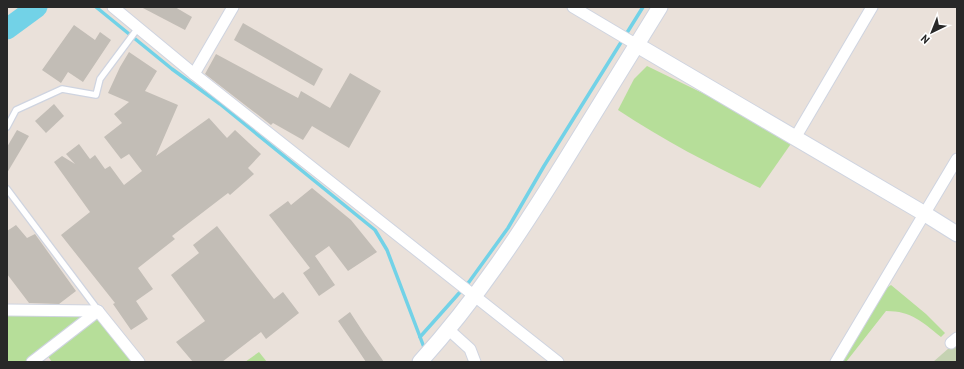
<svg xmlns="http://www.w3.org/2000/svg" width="964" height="369" viewBox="0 0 964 369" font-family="'PT Sans',sans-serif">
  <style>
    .green { fill: #b6de99 }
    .cemetery { fill: #c5d2b2 }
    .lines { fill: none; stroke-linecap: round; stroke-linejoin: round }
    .stream { stroke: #72d2e7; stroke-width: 3.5 }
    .river { stroke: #72d2e7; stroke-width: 21 }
    .building { fill: #c2bdb6 }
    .lane-casing { stroke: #cfd4e0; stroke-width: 8 }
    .street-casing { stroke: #cfd4e0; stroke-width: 13 }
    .secondary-casing { stroke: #cfd4e0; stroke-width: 17 }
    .lane { stroke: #fff; stroke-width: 5.5 }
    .street { stroke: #fff; stroke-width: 11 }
    .secondary { stroke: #fff; stroke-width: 15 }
  </style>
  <rect width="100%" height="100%" fill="#eae1da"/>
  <!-- green -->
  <g class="green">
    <path d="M647,66L795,138L760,188C711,165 663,140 618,110L634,79Z"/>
    <path d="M891,285L926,314L945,333L941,337C922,322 912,311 886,311L846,362H836L885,289Z"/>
    <path d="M7,310L91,311L31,362H7Z"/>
    <path d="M98,311L139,362H52L45,352Z"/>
    <path d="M259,352L267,362H245Z"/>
  </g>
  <!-- cemetery -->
  <path class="cemetery" d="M957,341V362H933Z"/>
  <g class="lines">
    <!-- stream -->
    <g class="stream">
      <path d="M96,7L172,69L220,104L375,230L387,250L425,350"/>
      <path d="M420,337L469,282L508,228L544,166L643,7"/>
    </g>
    <!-- river -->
    <path class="river" d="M7,29L37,7"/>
  </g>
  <!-- building -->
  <g class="building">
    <path d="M141,7H175L192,17L185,30Z"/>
    <path d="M243,23L323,69L314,86L234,40Z"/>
    <path d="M74,25L95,40L100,32L111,40L83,82L68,72L61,83L42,70Z"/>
    <path d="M129,52L157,71L145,91L178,105L156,156L209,118L227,138L235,130L261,154L248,168L254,174L230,195L228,193L172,236L175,239L138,268L153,289L136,301L148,319L131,330L113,304L115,303L61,235L90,212L54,162L62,156L75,164L66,154L79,144L90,159L95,155L105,169L110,166L124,185L142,171L129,154L121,159L104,137L122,123L114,114L129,102L108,93L120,67Z"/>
    <path d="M216,54L298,98L301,91L330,108L350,73L381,91L349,148L312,126L303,140L273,123L271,125L205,74Z"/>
    <path d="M54,104L64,116L46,133L35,121Z"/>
    <path d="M17,130L29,136L7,173V147Z"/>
    <path d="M312,188L351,220L377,252L348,271L329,246L315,256L335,285L319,296L303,273L310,268L269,215L288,201L291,205Z"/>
    <path d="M16,225L27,238L35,234L76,291L59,304L29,303L7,274V231Z"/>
    <path d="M217,226L274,299L283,292L299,313L266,339L261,332L222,362H193L176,342L205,321L171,275L199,253L193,245Z"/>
    <path d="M350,312L365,335L384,362H366L356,347L338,321Z"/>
  </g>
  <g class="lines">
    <defs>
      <g id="lane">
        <path d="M7,127L16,110L62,89L96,95L100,79L138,28"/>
        <path d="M7,189L98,310"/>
      </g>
      <g id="street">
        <path d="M113,7L194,74L558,362"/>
        <path d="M573,7L637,45"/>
        <path d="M194,74L233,7"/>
        <path d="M795,138L872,7"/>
        <path d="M7,310L98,311"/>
        <path d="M98,311L139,362"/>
        <path d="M449,330L470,349L475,362"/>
        <path d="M951,343L957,338"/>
        <path d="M32,362L98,311"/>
        <path d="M836,362L957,159"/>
      </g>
      <g id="secondary">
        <path d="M637,45L925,214L957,234"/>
        <path d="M420,362C477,299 523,229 568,156C599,106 629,57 660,7"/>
      </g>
    </defs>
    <!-- lane casing -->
    <use href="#lane" class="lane-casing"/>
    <!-- street casing -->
    <use href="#street" class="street-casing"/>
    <!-- secondary casing -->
    <use href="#secondary" class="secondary-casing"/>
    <!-- lane -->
    <use href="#lane" class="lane"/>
    <!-- street -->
    <use href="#street" class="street"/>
    <!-- secondary -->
    <use href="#secondary" class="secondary"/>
  </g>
  <!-- border -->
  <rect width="964" height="369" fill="none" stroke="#282828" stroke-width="16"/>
  <!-- north arrow -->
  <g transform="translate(932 32) rotate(223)" stroke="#ffffff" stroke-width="3" paint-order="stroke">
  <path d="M0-3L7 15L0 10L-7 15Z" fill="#282828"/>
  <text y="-6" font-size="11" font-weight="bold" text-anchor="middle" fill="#282828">N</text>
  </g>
</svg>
